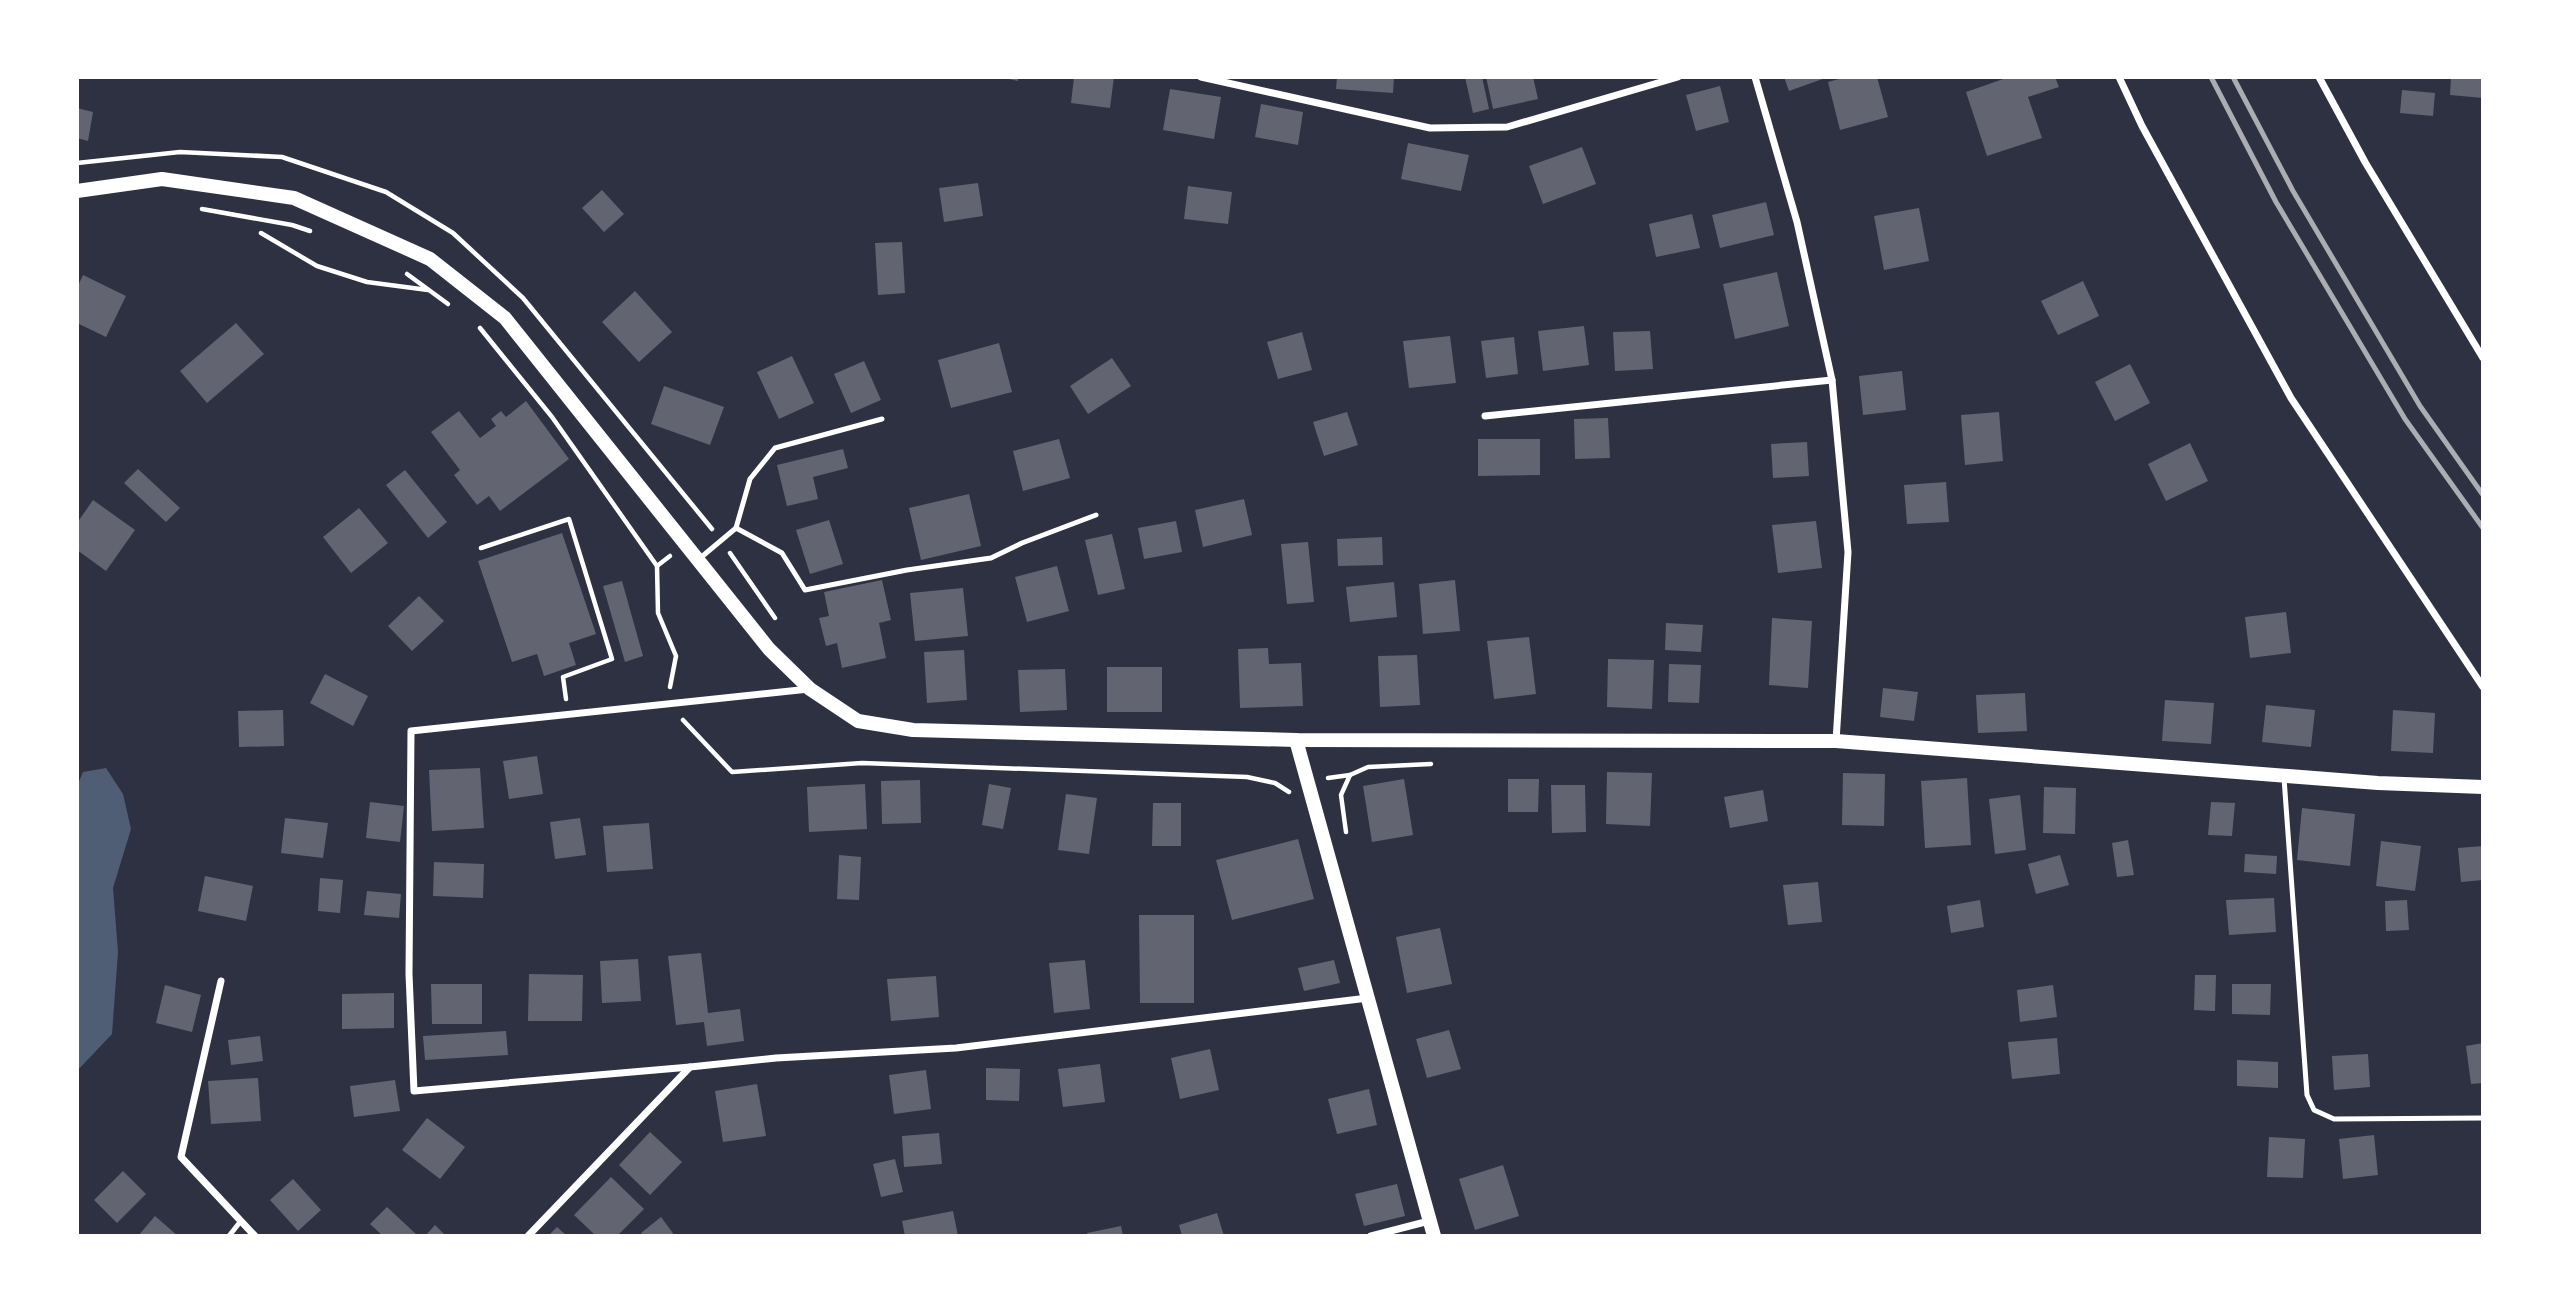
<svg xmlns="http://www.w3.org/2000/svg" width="2560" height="1313" viewBox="0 0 2560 1313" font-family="'PT Sans Narrow',sans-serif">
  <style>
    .water { fill: #4f5d75 }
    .building { fill: #626471 }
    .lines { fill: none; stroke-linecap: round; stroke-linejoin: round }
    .path { stroke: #fff; stroke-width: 4.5 }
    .service { stroke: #fff; stroke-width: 5 }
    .minor { stroke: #fff; stroke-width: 7 }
    .secondary { stroke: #fff; stroke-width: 14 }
    .rail { stroke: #abadb3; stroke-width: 5 }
  </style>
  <rect width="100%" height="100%" fill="#2d3142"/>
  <!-- water -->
  <path class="water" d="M106,768L123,794L131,829L113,888L118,952L112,1034L77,1071V786L83,772Z"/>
  <!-- building -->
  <g class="building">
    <path d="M1000,77H1018V81Z"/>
    <path d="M1074,77H1114L1110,108L1071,103Z"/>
    <path d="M1337,77H1394L1393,93L1336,89Z"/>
    <path d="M1465,77H1482L1489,109L1473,113Z"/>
    <path d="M1486,77H1533L1538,99L1493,109Z"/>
    <path d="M1784,77H1828L1789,91Z"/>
    <path d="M1846,77H1877L1888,117L1840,130L1828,82Z"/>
    <path d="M2009,77H2055L2059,87L2028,97L2042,138L1987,156L1966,92Z"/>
    <path d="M2451,77H2483V98L2450,95Z"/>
    <path d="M1720,86L1729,122L1696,131L1686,95Z"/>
    <path d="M1170,89L1221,97L1214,139L1163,130Z"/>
    <path d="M2402,90L2435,93L2433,116L2400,113Z"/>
    <path d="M1261,104L1303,112L1298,145L1255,137Z"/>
    <path d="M77,108L93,112L88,141L77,138Z"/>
    <path d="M1408,143L1469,155L1461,191L1401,179Z"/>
    <path d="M1582,147L1596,184L1543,204L1529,166Z"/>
    <path d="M978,183L983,216L944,222L939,188Z"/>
    <path d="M1188,186L1232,192L1228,224L1184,219Z"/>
    <path d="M602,190L624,214L604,232L582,208Z"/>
    <path d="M1766,202L1774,235L1720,248L1712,215Z"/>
    <path d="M1919,208L1929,261L1884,270L1874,216Z"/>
    <path d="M1692,214L1700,248L1656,257L1649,224Z"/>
    <path d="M902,242L905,293L878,295L875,243Z"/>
    <path d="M1777,272L1789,326L1735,339L1723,284Z"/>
    <path d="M83,275L126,296L106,337L77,323V288Z"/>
    <path d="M2083,281L2099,316L2058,335L2041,301Z"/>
    <path d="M635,291L672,332L639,362L602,322Z"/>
    <path d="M236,323L264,354L207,403L180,371Z"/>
    <path d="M1584,326L1589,365L1543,371L1538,331Z"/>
    <path d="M1650,331L1653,369L1615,371L1613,332Z"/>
    <path d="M1302,332L1312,370L1278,379L1267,342Z"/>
    <path d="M1450,336L1456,383L1409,388L1403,341Z"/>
    <path d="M1514,337L1518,374L1486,378L1481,341Z"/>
    <path d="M999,343L1012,392L951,408L938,360Z"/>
    <path d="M792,356L814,403L779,419L757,372Z"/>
    <path d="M1112,358L1131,386L1088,414L1070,386Z"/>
    <path d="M864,361L881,400L851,413L834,374Z"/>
    <path d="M2130,364L2150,403L2115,421L2095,382Z"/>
    <path d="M1902,371L1906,410L1863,415L1859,376Z"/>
    <path d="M664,386L724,407L710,445L651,424Z"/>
    <path d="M526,401L569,459L500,511L489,496L477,505L454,475L460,470L431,432L459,411L480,438L496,426L491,419L501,411L506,417Z"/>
    <path d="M1347,412L1358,445L1324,456L1313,422Z"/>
    <path d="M1999,412L2003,461L1965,465L1961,415Z"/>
    <path d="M1608,418L1610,458L1575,459L1574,419Z"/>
    <path d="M1059,439L1070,478L1023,491L1013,451Z"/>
    <path d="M1478,439H1540V475L1478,476Z"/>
    <path d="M1807,442L1809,476L1773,478L1771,444Z"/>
    <path d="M2190,443L2208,481L2166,501L2148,464Z"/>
    <path d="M843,449L848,468L813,477L818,499L787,506L777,465Z"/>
    <path d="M138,469L180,508L166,522L124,483Z"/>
    <path d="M405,470L447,522L428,538L386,485Z"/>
    <path d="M1946,482L1949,522L1907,524L1904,485Z"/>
    <path d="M969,494L981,546L921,560L909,508Z"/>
    <path d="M1244,499L1252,535L1203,547L1195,510Z"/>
    <path d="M93,500L135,530L106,571L77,550V523Z"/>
    <path d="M359,508L388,543L351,573L323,537Z"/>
    <path d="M829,520L843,564L810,574L796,530Z"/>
    <path d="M1176,521L1182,552L1144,559L1138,528Z"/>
    <path d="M1816,521L1822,568L1778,573L1772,525Z"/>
    <path d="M562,533L596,634L569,643L576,665L544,676L537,654L512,662L478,561Z"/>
    <path d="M1112,534L1125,589L1098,595L1085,540Z"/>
    <path d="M1382,537L1383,565L1338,566L1337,539Z"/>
    <path d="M1308,542L1314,602L1287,604L1281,544Z"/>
    <path d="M1057,566L1069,611L1027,622L1015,577Z"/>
    <path d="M882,580L891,620L879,623L886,658L842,668L837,643L826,646L819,618L829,616L824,592Z"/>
    <path d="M1455,580L1460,631L1423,634L1419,584Z"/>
    <path d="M622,581L643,656L625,662L603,586Z"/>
    <path d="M1394,582L1397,617L1350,622L1346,587Z"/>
    <path d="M963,588L968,636L915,641L910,593Z"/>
    <path d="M419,596L444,621L412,651L388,626Z"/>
    <path d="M2286,612L2291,653L2250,658L2245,617Z"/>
    <path d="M1772,618L1812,621L1808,688L1769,685Z"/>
    <path d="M1666,623L1703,625L1701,652L1665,650Z"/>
    <path d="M1529,637L1536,694L1494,699L1487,641Z"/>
    <path d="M1268,648L1269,664L1301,663L1303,706L1240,708L1238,649Z"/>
    <path d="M964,650L967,700L927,703L924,652Z"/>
    <path d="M1417,655L1420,705L1380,707L1378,656Z"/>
    <path d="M1608,659L1654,660L1652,709L1607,707Z"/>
    <path d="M1669,664L1701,665L1699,703L1668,702Z"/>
    <rect x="1107" y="667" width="55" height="45"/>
    <path d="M1065,669L1067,710L1020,712L1018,670Z"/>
    <path d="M325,674L368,696L353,726L310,703Z"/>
    <path d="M1883,688L1918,692L1914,721L1880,717Z"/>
    <path d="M2025,693L2027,731L1978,733L1976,695Z"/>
    <path d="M2165,700L2214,703L2211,744L2162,741Z"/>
    <path d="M2266,705L2315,710L2311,747L2262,742Z"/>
    <path d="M283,710L284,746L239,747L238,711Z"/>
    <path d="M2393,710L2435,713L2433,753L2391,751Z"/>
    <path d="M537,756L543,794L509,799L503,761Z"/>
    <path d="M480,768L484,828L432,831L429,770Z"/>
    <path d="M1607,772L1652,773L1650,826L1606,824Z"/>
    <path d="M1843,773L1885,774L1884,826L1842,825Z"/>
    <path d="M1967,778L1971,845L1925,848L1921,781Z"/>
    <path d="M1404,779L1413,835L1372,842L1363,786Z"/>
    <path d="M1508,779H1539L1538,812H1508Z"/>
    <path d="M920,780L921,823L882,824L881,781Z"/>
    <path d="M865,784L867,829L809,832L807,787Z"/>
    <path d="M989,784L1011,788L1003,829L982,825Z"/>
    <path d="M1551,785H1585L1586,832L1552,833Z"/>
    <path d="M2044,787L2076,788L2075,834L2043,833Z"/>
    <path d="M1763,790L1768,821L1730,828L1724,797Z"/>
    <path d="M1066,794L1097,798L1089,854L1058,850Z"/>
    <path d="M2020,795L2026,850L1995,854L1989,799Z"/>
    <path d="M370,802L404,806L400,842L366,838Z"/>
    <path d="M2211,802L2235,803L2232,836L2208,835Z"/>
    <path d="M1153,803H1181V846H1152Z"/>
    <path d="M2302,808L2355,814L2350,866L2297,860Z"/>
    <path d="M285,818L328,823L323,858L281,853Z"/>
    <path d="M580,818L586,855L555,859L550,822Z"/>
    <path d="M649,823L653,869L607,872L603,826Z"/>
    <path d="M1298,839L1314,899L1232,920L1216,860Z"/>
    <path d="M2128,840L2134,875L2117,877L2112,843Z"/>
    <path d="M2381,841L2421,846L2415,891L2376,886Z"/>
    <path d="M2483,846V880L2461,882L2458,848Z"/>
    <path d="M2245,854L2277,856L2276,874L2244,872Z"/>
    <path d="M839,855L861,857L859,900L837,899Z"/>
    <path d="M2060,855L2069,885L2036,894L2028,864Z"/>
    <path d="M434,862L484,864L483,898L433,896Z"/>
    <path d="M205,876L253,886L246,921L198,911Z"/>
    <path d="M320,878L343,880L340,913L318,911Z"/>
    <path d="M1818,882L1822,922L1788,925L1783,885Z"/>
    <path d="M367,891L401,894L399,918L364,915Z"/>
    <path d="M2274,898L2276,932L2229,935L2226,900Z"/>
    <path d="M1980,900L1984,927L1951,933L1947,906Z"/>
    <path d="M2407,900L2409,930L2386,931L2385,901Z"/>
    <path d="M1139,915H1194V1003H1140Z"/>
    <path d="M1440,928L1452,984L1407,993L1396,937Z"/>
    <path d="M701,953L708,1013L740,1009L744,1041L707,1046L704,1022L676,1025L668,956Z"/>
    <path d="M638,959L641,1001L602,1003L600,961Z"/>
    <path d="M1085,960L1090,1009L1054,1013L1049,963Z"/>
    <path d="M1334,960L1340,983L1304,991L1298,968Z"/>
    <path d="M529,974L583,975L582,1021H528Z"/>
    <path d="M2195,975H2216L2215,1011L2194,1010Z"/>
    <path d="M936,976L939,1017L891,1021L887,979Z"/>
    <path d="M431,984H482V1024H432Z"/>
    <path d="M2232,984H2271L2270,1015L2232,1014Z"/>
    <path d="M165,985L201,995L192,1032L156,1023Z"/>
    <path d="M2053,985L2057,1017L2020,1022L2017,990Z"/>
    <path d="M394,993V1028L342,1029V994Z"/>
    <path d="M1449,1030L1461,1069L1427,1078L1416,1039Z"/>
    <path d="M506,1031L508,1055L425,1060L423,1036Z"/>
    <path d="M260,1036L263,1061L231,1065L228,1040Z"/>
    <path d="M2057,1038L2060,1074L2012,1079L2008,1042Z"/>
    <path d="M2483,1043V1083L2471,1084L2466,1046Z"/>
    <path d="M1210,1049L1219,1090L1180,1099L1171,1058Z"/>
    <path d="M2368,1054L2370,1087L2334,1090L2332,1056Z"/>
    <path d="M2237,1060L2278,1062V1088L2237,1086Z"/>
    <path d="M1100,1064L1105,1102L1063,1107L1058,1069Z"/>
    <path d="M986,1068L1020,1069L1019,1101L986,1100Z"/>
    <path d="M926,1070L931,1109L894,1114L889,1075Z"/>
    <path d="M258,1078L261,1121L211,1124L208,1081Z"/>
    <path d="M395,1080L400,1111L354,1117L350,1086Z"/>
    <path d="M757,1084L766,1136L723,1142L715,1091Z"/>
    <path d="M1369,1089L1377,1125L1337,1134L1328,1099Z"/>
    <path d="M427,1118L465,1147L440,1179L402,1150Z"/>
    <path d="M650,1132L682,1162L650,1195L619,1165Z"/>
    <path d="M939,1133L942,1164L904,1167L902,1136Z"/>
    <path d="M2374,1135L2378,1175L2343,1179L2339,1139Z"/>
    <path d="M2269,1137L2305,1139L2303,1178L2267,1177Z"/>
    <path d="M895,1159L903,1192L881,1197L873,1164Z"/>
    <path d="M1503,1165L1519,1216L1475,1230L1459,1179Z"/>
    <path d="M123,1171L146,1194L117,1223L94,1200Z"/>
    <path d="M611,1177L644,1209L617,1236H596L574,1215Z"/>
    <path d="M293,1179L321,1210L298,1231L270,1200Z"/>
    <path d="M1397,1184L1405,1216L1364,1226L1355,1194Z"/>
    <path d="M387,1207L416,1234L414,1236H383L370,1224Z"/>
    <path d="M953,1211L958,1236H905L902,1221Z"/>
    <path d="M1217,1213L1224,1236H1182L1179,1225Z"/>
    <path d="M155,1216L178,1236H138Z"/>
    <path d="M661,1217L675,1236H644L641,1233Z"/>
    <path d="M435,1225L446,1236H425Z"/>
    <path d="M1121,1226L1123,1236H1088L1087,1233Z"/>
    <path d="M557,1227L567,1236H548Z"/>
  </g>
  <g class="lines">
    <!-- path -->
    <g class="path">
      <path d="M77,163L180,152L282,157L386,192L453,233L523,298L712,529"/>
      <path d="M202,209L292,225L310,231"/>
      <path d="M261,233L317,266L367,282L428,290"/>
      <path d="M407,274L448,304"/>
      <path d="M480,328L552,417L657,566L658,613L676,656L670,687"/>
      <path d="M481,548L569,519L612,659L563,677L566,699"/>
      <path d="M730,553L775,618"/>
      <path d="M657,566L670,556"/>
      <path d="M683,720L732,772L862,763L1247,777L1275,783L1289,792"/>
      <path d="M1328,778L1350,775"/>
      <path d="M1346,832L1341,795L1350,775L1368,767L1431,764"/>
    </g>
    <!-- service -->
    <g class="service">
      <path d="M736,528L750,479L775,448L882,419"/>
      <path d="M699,559L736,528L782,553L805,590L907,570L991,558L1022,543L1096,515"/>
      <path d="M2284,778L2307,1095L2314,1110L2334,1119L2483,1118"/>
      <path d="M229,1236L240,1222"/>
    </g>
    <!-- minor -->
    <g class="minor">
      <path d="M1201,77L1430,128L1507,127L1678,77"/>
      <path d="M1755,77L1797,222L1832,380L1848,552L1836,741"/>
      <path d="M2119,77L2142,126L2291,398L2483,687"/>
      <path d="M2319,77L2365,162L2483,358"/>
      <path d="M1485,416L1832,380"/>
      <path d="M221,981L181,1157L255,1236"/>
      <path d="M690,1067L414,1091L409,974L411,731L809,689"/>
      <path d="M528,1236L690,1067L776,1058L956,1048L1368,998"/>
      <path d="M1371,1236L1429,1221"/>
    </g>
    <!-- secondary -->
    <g class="secondary">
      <path d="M77,191L162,179L294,198L430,259L505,318L769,649L810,689L858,721L913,730L1296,740L1836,741L2378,783L2483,787"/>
      <path d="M1296,740L1434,1236"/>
    </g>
    <!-- rail -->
    <g class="rail">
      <path d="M2211,77L2276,202L2405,419L2483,528"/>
      <path d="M2233,77L2293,191L2420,406L2483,495"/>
    </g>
  </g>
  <!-- border -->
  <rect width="2560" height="1313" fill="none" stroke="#ffffff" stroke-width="158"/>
</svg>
